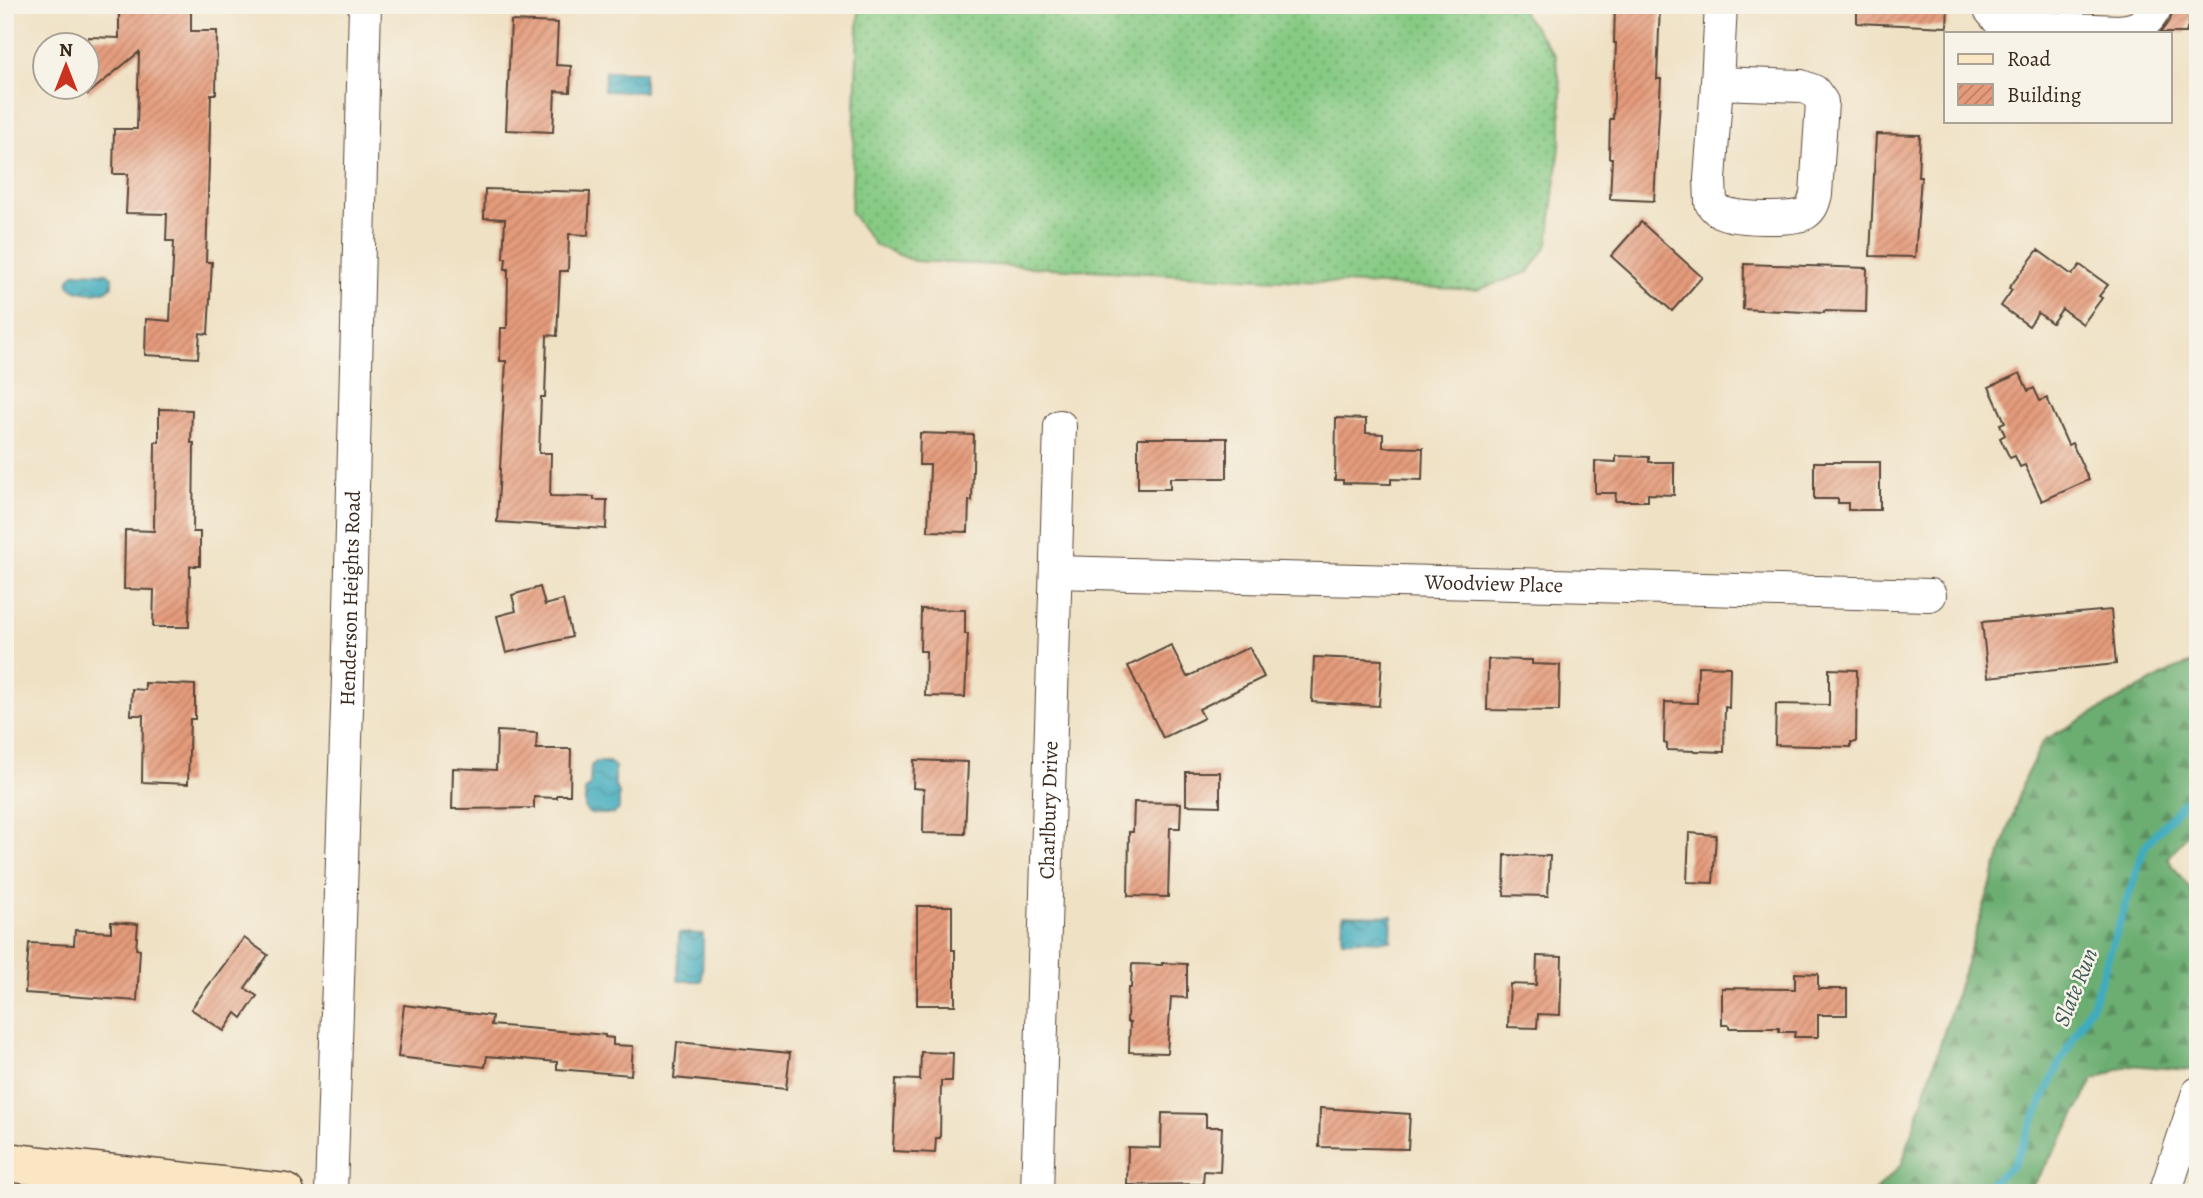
<svg xmlns="http://www.w3.org/2000/svg" width="2203" height="1198" viewBox="0 0 2203 1198" font-family="Alegreya,serif">
  <style>
    .grass { fill: url(#grass-dots); stroke: #607a51; stroke-width: 2 }
    .forest { fill: url(#forest-firs); stroke: #546c48; stroke-width: 2 }
    .water { fill: url(#water-waves); stroke: #3d6b6e; stroke-width: 2 }
    .lines { fill: none; stroke-linecap: round; stroke-linejoin: round }
    .stream { stroke: #3facbe; stroke-width: 8 }
    .building { fill: url(#building-hatch) }
    .minor-casing { stroke: #564537; stroke-width: 34 }
    .secondary-casing { stroke: #564537; stroke-width: 41 }
    .minor { stroke: #fff; stroke-width: 32 }
    .secondary { stroke: #fbe6c4; stroke-width: 38 }
    .labels { text-anchor: middle; stroke-width: 5; stroke-linejoin: round; paint-order: stroke }
    .street-label { font-size: 21px; fill: #3b2a1e; stroke: #f7f3e8 }
    .water-label { font-size: 23px; font-style: italic; fill: #3c5856; stroke: #f7f3e8 }
  </style>
  <defs>
    <pattern id="grass-dots" width="8" height="8" patternUnits="userSpaceOnUse" patternTransform="scale(1.75)"><rect width="8" height="8" fill="#86ca84"/><path d="M2 2h.1M6 6h.1" fill="none" stroke="#6fa46b" stroke-width="1.8" stroke-linecap="round"/></pattern>
    <pattern id="forest-firs" width="22" height="20" patternUnits="userSpaceOnUse" patternTransform="scale(1.75)"><rect width="22" height="20" fill="#6cae72"/><path d="M5 1l3.5 6h-7zM16 11l3.5 6h-7z" fill="#5a8e5d"/></pattern>
    <pattern id="water-waves" width="16" height="10" patternUnits="userSpaceOnUse" patternTransform="scale(1.75)"><rect width="16" height="10" fill="#3facbe"/><path d="M0 5q4-4 8 0t8 0" fill="none" stroke="#368c9a"/></pattern>
    <pattern id="building-hatch" width="6" height="6" patternUnits="userSpaceOnUse" patternTransform="scale(1.75)"><rect width="6" height="6" fill="#e59b7c"/><path d="M-1 1l2-2M0 6l6-6M5 7l2-2" fill="none" stroke="#bb7f65"/></pattern>
  </defs>
  <rect width="100%" height="100%" fill="#f7f3e8"/>
  <filter id="ink" filterUnits="userSpaceOnUse"><feTurbulence type="fractalNoise" baseFrequency=".0143" numOctaves="2"/><feDisplacementMap in="SourceGraphic" scale="14" xChannelSelector="R" yChannelSelector="G"/><feConvolveMatrix kernelMatrix="1 2 1 2 8 2 1 2 1" color-interpolation-filters="sRGB"/></filter>
  <filter id="wash" filterUnits="userSpaceOnUse"><feTurbulence type="fractalNoise" baseFrequency=".00686" numOctaves="4" result="noise"/><feDisplacementMap in="SourceGraphic" scale="28" xChannelSelector="R" yChannelSelector="G"/><feGaussianBlur stdDeviation="1.57" result="paint"/><feColorMatrix in="noise" values="0 0 0 0 0 0 0 0 0 0 0 0 0 0 0 0 0 1.4 0 .05"/><feComposite in="paint" operator="in"/></filter>
  <g filter="url(#wash)">
    <rect width="100%" height="100%" fill="#efe1c4"/>
    <!-- grass -->
    <path class="grass" d="M859,5H1520L1523,13L1555,55L1561,89V137L1548,244L1529,272L1477,290L914,261L875,245L851,213Z"/>
    <!-- forest -->
    <path class="forest" d="M2198,661V820L2168,859L2194,894L2198,895V1071L2130,1065L2093,1080L2067,1131L2028,1193H1872L1902,1164L2025,777L2044,740L2171,671Z"/>
    <!-- water -->
    <g class="water">
      <path d="M605,71L644,72V92L604,91Z"/>
      <path d="M76,272L107,273L112,277V286C100,300 50,290 76,272Z"/>
      <path d="M596,762H609L615,767V786L619,792V809L614,814H590L585,809V791L590,786L591,766Z"/>
      <path d="M1343,915L1392,916L1391,941L1342,940Z"/>
      <path d="M679,933L703,934L702,981H678Z"/>
    </g>
    <g class="lines">
      <!-- stream -->
      <path class="stream" d="M1978,1193L2013,1165L2061,1061L2094,1000L2145,846L2195,790"/>
    </g>
    <g id="blocks">
      <!-- building -->
      <g class="building">
        <path d="M119,5H191V31H217L216,94H211L206,262H212L208,334L200,333L198,358L145,355L146,319L170,321L174,241H166L167,214L126,213L128,174H113L114,129H137L139,52L88,94V37L119,38Z"/>
        <path d="M1615,5H1660L1657,79H1661L1654,201L1610,199L1612,158H1609L1610,119H1613L1616,43H1614Z"/>
        <path d="M1857,5H1948L1947,27L1857,23Z"/>
        <path d="M2175,5H2194L2186,33H2160L2170,20Z"/>
        <path d="M511,21L558,23L556,65L571,66L570,92L555,91L553,132L506,130Z"/>
        <path d="M1876,134L1920,135L1918,177H1921L1915,257L1870,256Z"/>
        <path d="M485,189L590,192L588,235L569,234L568,271H560L557,336L547,335L545,397H541L539,453H551L550,496L594,497V500H607L606,529L497,522L506,361H500L501,328H507L508,269H505L506,258H503L505,219L484,218Z"/>
        <path d="M1641,222L1702,277L1672,311L1611,256Z"/>
        <path d="M2038,250L2072,275L2080,265L2108,285L2099,296L2102,298L2083,324L2062,309L2052,323L2038,313L2029,326L2001,306L2012,290L2009,288Z"/>
        <path d="M1744,264L1867,268L1866,312L1824,311V313L1743,309Z"/>
        <path d="M2020,373L2028,391L2034,388L2040,401L2047,398L2068,445L2072,443L2089,480L2042,501L2025,465L2020,467L2015,456L2010,458L2000,438L2005,435L2000,424L2005,422L1989,387Z"/>
        <path d="M159,409L192,410L191,443H194L193,532H200V566H190L189,627H153L154,590L124,589L125,530L154,531L155,442H159Z"/>
        <path d="M1336,418L1366,419V433L1383,434V447L1423,448L1422,480L1391,479V484L1343,483V480H1335Z"/>
        <path d="M920,433L974,435L972,501H969L968,532L928,531L930,465H919Z"/>
        <path d="M1138,438H1227V478H1170V489H1138Z"/>
        <path d="M1616,456L1649,457V462H1674V495L1648,494V501H1615L1616,493H1595V461L1616,462Z"/>
        <path d="M1814,462H1880V510H1848V503H1838V499H1814Z"/>
        <path d="M540,587L545,605L563,600L572,637L506,653L497,616L516,611L512,595Z"/>
        <path d="M921,609L965,610V634H968L965,697L925,696L926,651H920Z"/>
        <path d="M2111,610L2116,664L1988,677L1982,622Z"/>
        <path d="M1171,645L1187,677L1249,647L1264,677L1199,709L1204,718L1163,738L1128,666Z"/>
        <path d="M1314,657L1382,660L1379,706L1312,702Z"/>
        <path d="M1488,659L1532,660V664L1560,665L1559,711L1487,710Z"/>
        <path d="M1698,666L1730,667L1729,708L1725,707L1724,752L1667,750V744L1664,743L1665,702L1697,703Z"/>
        <path d="M1829,669L1857,670L1856,742H1851V747L1775,745L1776,704L1829,705Z"/>
        <path d="M145,683L195,685V719H190L188,784L142,782L143,715H131L132,689L145,690Z"/>
        <path d="M497,731L537,733L536,749H571L570,795H557V798L534,797V808L452,809L453,768L496,770Z"/>
        <path d="M914,760L968,762L965,834L923,833L924,789L913,788Z"/>
        <path d="M1186,772H1220V806L1186,805Z"/>
        <path d="M1134,802L1181,803L1180,828H1170L1168,897L1128,896L1129,832H1133Z"/>
        <path d="M1689,833L1716,835L1713,883L1687,882Z"/>
        <path d="M1505,855L1550,856L1548,896L1504,895Z"/>
        <path d="M917,906H952V950H955V1005H917Z"/>
        <path d="M111,922L138,924L136,949L140,950L137,1001L25,993L29,943L74,945L75,930L111,932Z"/>
        <path d="M244,938L268,955L245,988L257,996L242,1018L236,1013L224,1031L191,1009Z"/>
        <path d="M1537,956L1562,957L1560,1015L1538,1014L1537,1028L1508,1027L1510,984L1536,985Z"/>
        <path d="M1162,963L1187,964V998L1171,997L1167,1053L1129,1052L1130,1022H1127L1128,988H1131L1132,964L1162,965Z"/>
        <path d="M1795,973L1818,974V989H1847V1015H1818V1037H1794L1795,1032H1779V1028H1729V1025H1722V988L1795,989Z"/>
        <path d="M404,1005L492,1016L491,1025L605,1035V1037L613,1038V1045L633,1046L631,1075L557,1069V1062L487,1056L485,1067L398,1057Z"/>
        <path d="M677,1042L790,1053L786,1089L674,1078Z"/>
        <path d="M921,1052L953,1053L952,1081H941L940,1138H936L935,1153L893,1151L896,1079L920,1080Z"/>
        <path d="M1320,1108L1410,1114L1408,1149L1319,1147Z"/>
        <path d="M1162,1113L1206,1114V1127H1222L1220,1172L1204,1171L1203,1184L1127,1185L1128,1147L1161,1148Z"/>
      </g>
    </g>
  </g>
  <g filter="url(#ink)">
    <use href="#blocks" fill-opacity="0" stroke="#564537" stroke-width="2"/>
    <g class="lines">
      <defs>
        <g id="minor">
          <path d="M1988,5L1990,10L2003,26L2118,31C2138,30 2148,24 2157,5"/>
          <path d="M1717,83L1801,86L1814,91L1822,102L1816,194C1814,201 1813,208 1806,213C1796,221 1730,219 1719,211C1715,209 1713,206 1711,203L1710,179Z"/>
          <path d="M1717,83L1721,5"/>
          <path id="s1" d="M1056,572L1930,595"/>
          <path id="s2" d="M331,1193L349,648L365,5"/>
          <path id="s3" d="M1037,1193L1060,426"/>
          <path d="M2165,1193L2198,1093"/>
        </g>
        <path id="secondary" d="M5,1162L285,1193"/>
      </defs>
      <!-- minor casing -->
      <use href="#minor" class="minor-casing"/>
      <!-- secondary casing -->
      <use href="#secondary" class="secondary-casing"/>
      <!-- minor -->
      <use href="#minor" class="minor"/>
      <!-- secondary -->
      <use href="#secondary" class="secondary"/>
    </g>
  </g>
  <g class="labels">
    <!-- street labels -->
    <g class="street-label">
      <text dy="7" stroke="none"><textPath href="#s1" startOffset="438">Woodview Place</textPath></text>
      <text dy="7" stroke="none"><textPath href="#s2" startOffset="595">Henderson Heights Road</textPath></text>
      <text dy="7" stroke="none"><textPath href="#s3" startOffset="383">Charlbury Drive</textPath></text>
    </g>
    <!-- water labels -->
    <g class="water-label">
      <text transform="translate(2075 987) rotate(-68)" y="8">Slate Run</text>
    </g>
  </g>
  <!-- margin -->
  <rect width="2203" height="1198" fill="none" stroke="#f7f3e8" stroke-width="28"/>
  <!-- legend -->
  <rect x="1944" y="32" width="228" height="91" fill="#f7f3e8" stroke="#aca397" stroke-width="2"/>
  <rect x="1958" y="54" width="35" height="10" fill="#fbe6c4" stroke="#aca397" stroke-width="2"/>
  <text x="2007" y="66" font-size="21" fill="#3b2a1e">Road</text>
  <rect x="1958" y="84" width="35" height="21" fill="url(#building-hatch)" stroke="#aca397" stroke-width="2"/>
  <text x="2007" y="102" font-size="21" fill="#3b2a1e">Building</text>
  <!-- north arrow -->
  <g transform="translate(66 66)"><circle r="33" fill="#f7f3e8" stroke="#aca397" stroke-width="2"/>
  <path d="M0-5L12 26L0 18L-12 26Z" fill="#c8321e"/>
  <text y="-10" font-size="19" font-weight="bold" text-anchor="middle" fill="#3b2a1e">N</text>
  </g>
</svg>
